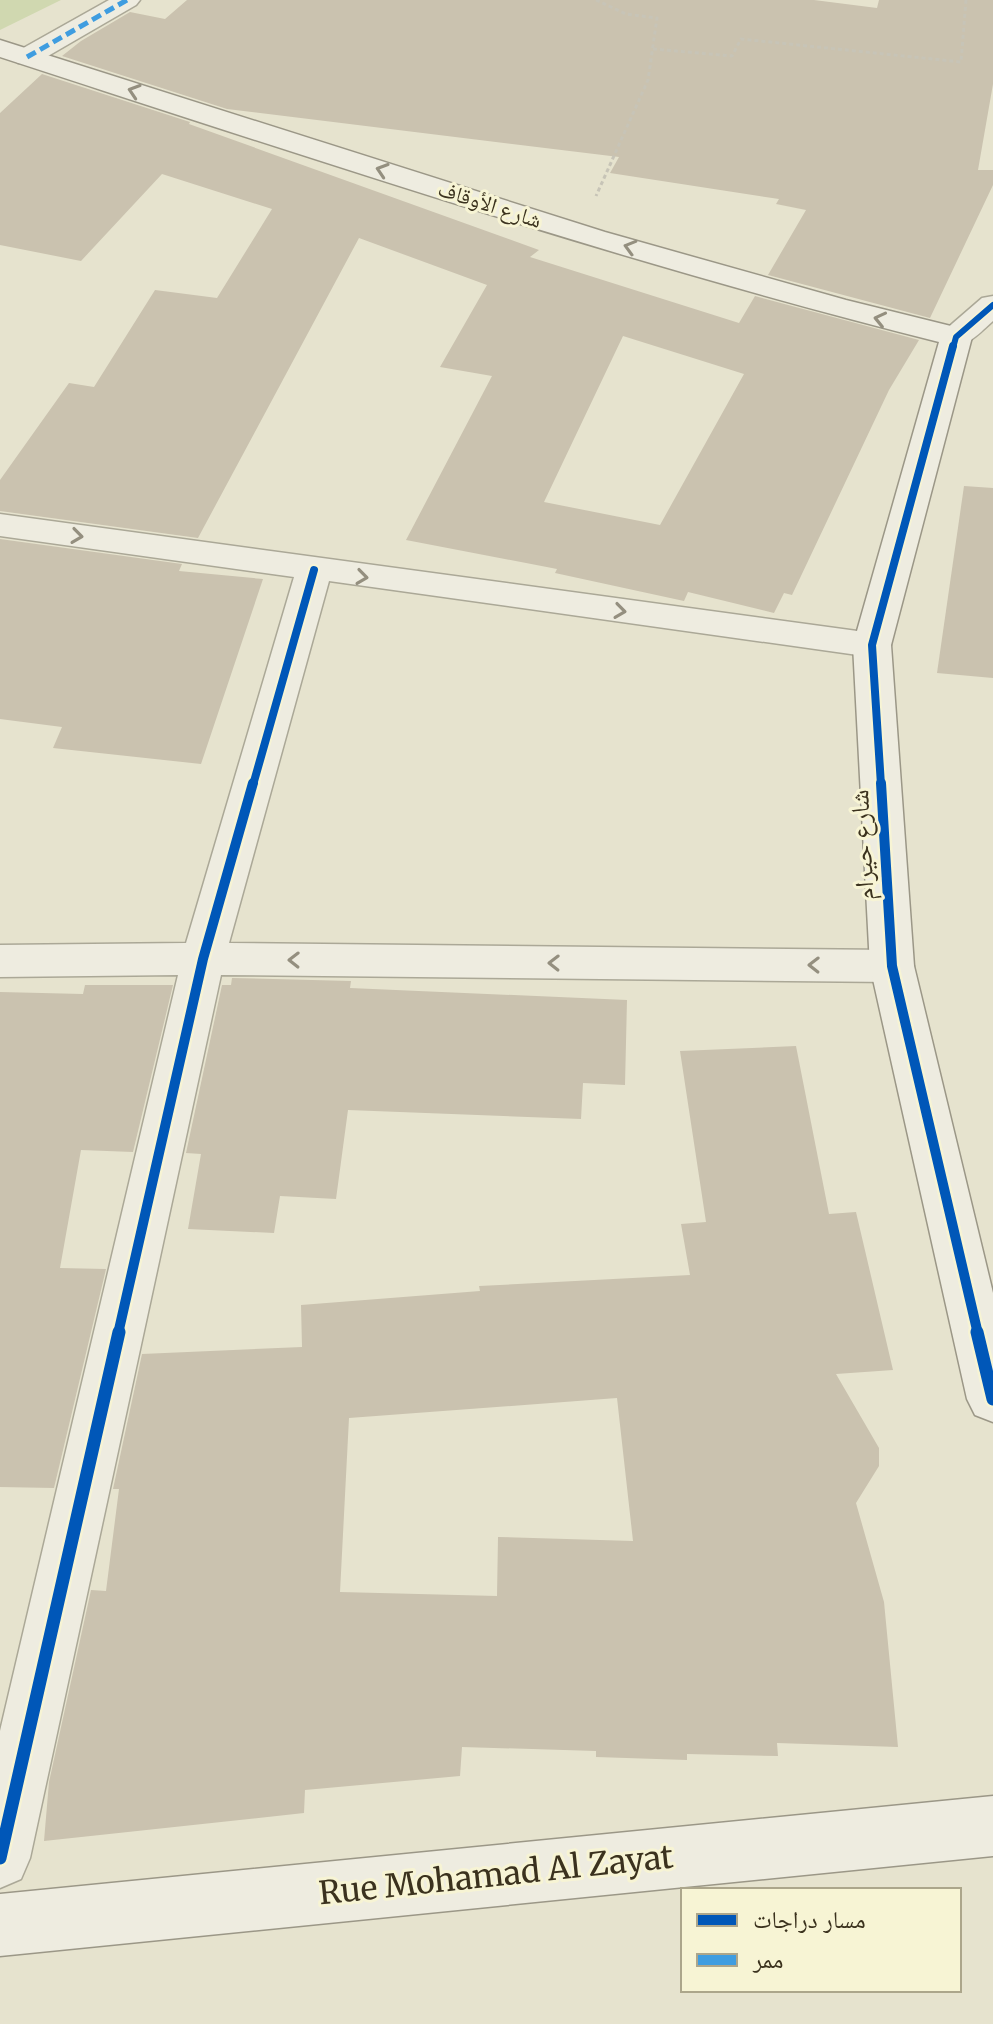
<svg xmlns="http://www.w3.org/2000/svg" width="993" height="2024" viewBox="0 0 993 2024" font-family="Merriweather,'Noto Naskh Arabic',serif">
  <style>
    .green { fill: #d0d8b0 }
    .building { fill: #cac2af; fill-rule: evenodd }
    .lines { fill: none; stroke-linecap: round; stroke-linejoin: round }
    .street-casing { stroke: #aba897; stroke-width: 3 }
    .secondary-casing { stroke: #9b9787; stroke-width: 3 }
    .path { stroke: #c7c4b7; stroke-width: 3; stroke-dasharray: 4 3; stroke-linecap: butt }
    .street { fill: #eeece0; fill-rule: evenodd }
    .secondary { fill: #eeece0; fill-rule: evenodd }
    .quiet { stroke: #3f9de0; stroke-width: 5; stroke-dasharray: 10 5; stroke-linecap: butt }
    .cycleway-far3-casing { stroke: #f7f4d4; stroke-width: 9 }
    .cycleway-far2-casing { stroke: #f7f4d4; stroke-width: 12 }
    .cycleway-far1-casing { stroke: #f7f4d4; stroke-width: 15 }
    .cycleway-casing { stroke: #f7f4d4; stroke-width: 18 }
    .cycleway-far3 { stroke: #0057b8; stroke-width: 6 }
    .cycleway-far2 { stroke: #0057b8; stroke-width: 8 }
    .cycleway-far1 { stroke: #0057b8; stroke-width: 10 }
    .cycleway { stroke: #0057b8; stroke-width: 13 }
    .oneway { stroke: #948f7f }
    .labels { text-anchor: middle; stroke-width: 6; stroke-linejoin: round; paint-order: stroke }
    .far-street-label { font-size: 22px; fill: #3b321e; stroke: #f7f4d4 }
    .street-label { font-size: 26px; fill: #3b321e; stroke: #f7f4d4 }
    .near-street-label { font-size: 32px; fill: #3b321e; stroke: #f7f4d4 }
  </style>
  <rect width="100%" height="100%" fill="#e6e3ce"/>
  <!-- green -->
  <path class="green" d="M0,0H61L0,30Z"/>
  <!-- building -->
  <g class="building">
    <path d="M187,0H814L877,8L879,0H993V84L978,170H993V185L930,318L768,275L806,210L776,204L779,199L610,173L619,157L227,109L62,56L81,41L130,12L165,19Z"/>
    <path d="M42,74L190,122L189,124L539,250L530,257L739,323L755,296L919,340L889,390L792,595L784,593L774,613L688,592L684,601L555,573L557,569L406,540L492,376L440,367L487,285L359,238L198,538L0,511V480L69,383L94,387L155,290L217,298L272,209L162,174L81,261L0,245V113ZM623,336L744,374L660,525L544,502Z"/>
    <path d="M964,486L993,488V678L937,673Z"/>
    <path d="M0,539L182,564L179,571L263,579L201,764L53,748L62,727L0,719Z"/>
    <path d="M232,978L351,981L350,988L627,1000L625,1085L583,1083L581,1119L348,1110L336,1199L280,1196L274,1233L188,1229L201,1154L186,1153L222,985H231Z"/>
    <path d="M85,985H173L133,1152L81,1150L60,1268L106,1269L54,1488L0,1487V992L83,994Z"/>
    <path d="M796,1046L829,1214L856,1212L893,1370L836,1374L879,1448V1466L856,1503L884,1602L898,1747L777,1743L778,1756L687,1754V1760L596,1757V1751L462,1747L460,1776L305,1790L304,1813L44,1841L49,1782L91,1590L106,1591L119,1489H113L142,1354L302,1347L301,1305L480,1291L479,1286L690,1275L681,1224L706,1222L680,1051ZM617,1398L633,1541L498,1537L497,1596L340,1592L349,1418Z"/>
  </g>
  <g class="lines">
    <defs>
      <g id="street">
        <path d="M109,0H140L136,5L36,63H18L14,57L18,51Z"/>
        <path d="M993,296V321C977,335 967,349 945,344L940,337L945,330L982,298Z"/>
        <path d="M0,514L872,633L885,637L891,645L885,653L872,657L329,581L229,943L892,950L907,955L914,966L907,977L892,982L221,975L30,1858L21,1879L0,1888V1731L178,975L0,977V945L186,943L294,577L0,536Z"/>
      </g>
      <g id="secondary">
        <path d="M0,40L605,232L846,300L967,330L972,337L891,645L914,966L993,1293V1422L975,1415L967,1399L870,966L853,645L939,342C621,262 311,158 0,57Z"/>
        <path d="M993,1796V1856L0,1956V1894Z"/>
      </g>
    </defs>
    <!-- street casing -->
    <use href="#street" class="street-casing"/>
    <!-- secondary casing -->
    <use href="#secondary" class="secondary-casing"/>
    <!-- path -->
    <g class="path">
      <path d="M596,0L626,14L657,18L648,80L596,196"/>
      <path d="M653,49L732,56L741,39L961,62L966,0"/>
    </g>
    <!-- street -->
    <use href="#street" class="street"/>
    <!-- secondary -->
    <use href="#secondary" class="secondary"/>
    <!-- quiet -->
    <path class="quiet" d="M27,57L127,0"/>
    <defs>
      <path id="cycleway-far3" d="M953,348L956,337L993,305"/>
      <g id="cycleway-far2">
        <path d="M253,785L314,570"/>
        <path d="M881,785L872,645L953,346"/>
      </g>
      <g id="cycleway-far1">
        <path d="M881,783L892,966L978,1334"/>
        <path d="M118,1334L203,959L253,783"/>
      </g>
      <g id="cycleway">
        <path d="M977,1332L993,1399"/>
        <path d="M0,1858L119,1332"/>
      </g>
    </defs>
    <!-- cycleway-far3 casing -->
    <use href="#cycleway-far3" class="cycleway-far3-casing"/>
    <!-- cycleway-far2 casing -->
    <use href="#cycleway-far2" class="cycleway-far2-casing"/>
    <!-- cycleway-far1 casing -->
    <use href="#cycleway-far1" class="cycleway-far1-casing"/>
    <!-- cycleway casing -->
    <use href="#cycleway" class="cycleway-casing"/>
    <!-- cycleway-far3 -->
    <use href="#cycleway-far3" class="cycleway-far3"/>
    <!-- cycleway-far2 -->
    <use href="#cycleway-far2" class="cycleway-far2"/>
    <!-- cycleway-far1 -->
    <use href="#cycleway-far1" class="cycleway-far1"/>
    <!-- cycleway -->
    <use href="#cycleway" class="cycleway"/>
  </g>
  <!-- one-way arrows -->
  <defs><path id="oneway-chevron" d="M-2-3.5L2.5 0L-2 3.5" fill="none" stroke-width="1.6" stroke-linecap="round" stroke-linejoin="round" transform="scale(2)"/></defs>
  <g class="oneway">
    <use href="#oneway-chevron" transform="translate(134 91) rotate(-162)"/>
    <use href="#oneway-chevron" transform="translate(382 170) rotate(-162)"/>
    <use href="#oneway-chevron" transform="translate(630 247) rotate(-164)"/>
    <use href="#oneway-chevron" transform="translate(880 319) rotate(-167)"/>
    <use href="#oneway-chevron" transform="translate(77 536) rotate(8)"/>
    <use href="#oneway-chevron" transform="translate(362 577) rotate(8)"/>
    <use href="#oneway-chevron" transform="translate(620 611) rotate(8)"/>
    <use href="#oneway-chevron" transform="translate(294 960) rotate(-179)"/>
    <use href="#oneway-chevron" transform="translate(554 963) rotate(-179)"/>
    <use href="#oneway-chevron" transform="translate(814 965) rotate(-179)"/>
  </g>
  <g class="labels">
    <!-- far-street labels -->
    <g class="far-street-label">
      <text transform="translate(490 204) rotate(18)" y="8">شارع الأوقاف</text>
    </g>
    <!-- street labels -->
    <g class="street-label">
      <text transform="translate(862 845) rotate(-93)" y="9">شارع حيرام</text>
    </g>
    <!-- near-street labels -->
    <g class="near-street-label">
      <text transform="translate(496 1875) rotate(-6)" y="11">Rue Mohamad Al Zayat</text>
    </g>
  </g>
  <!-- legend -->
  <rect x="681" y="1888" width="280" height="104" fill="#f7f4d4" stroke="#aca68b" stroke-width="2"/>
  <rect x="697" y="1914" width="40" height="12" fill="#0057b8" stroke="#aca68b" stroke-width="2"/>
  <text x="753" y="1928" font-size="24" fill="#3b321e">مسار دراجات</text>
  <rect x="697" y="1954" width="40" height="12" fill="#3f9de0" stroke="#aca68b" stroke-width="2"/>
  <text x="753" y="1968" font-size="24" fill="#3b321e">ممر</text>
</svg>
